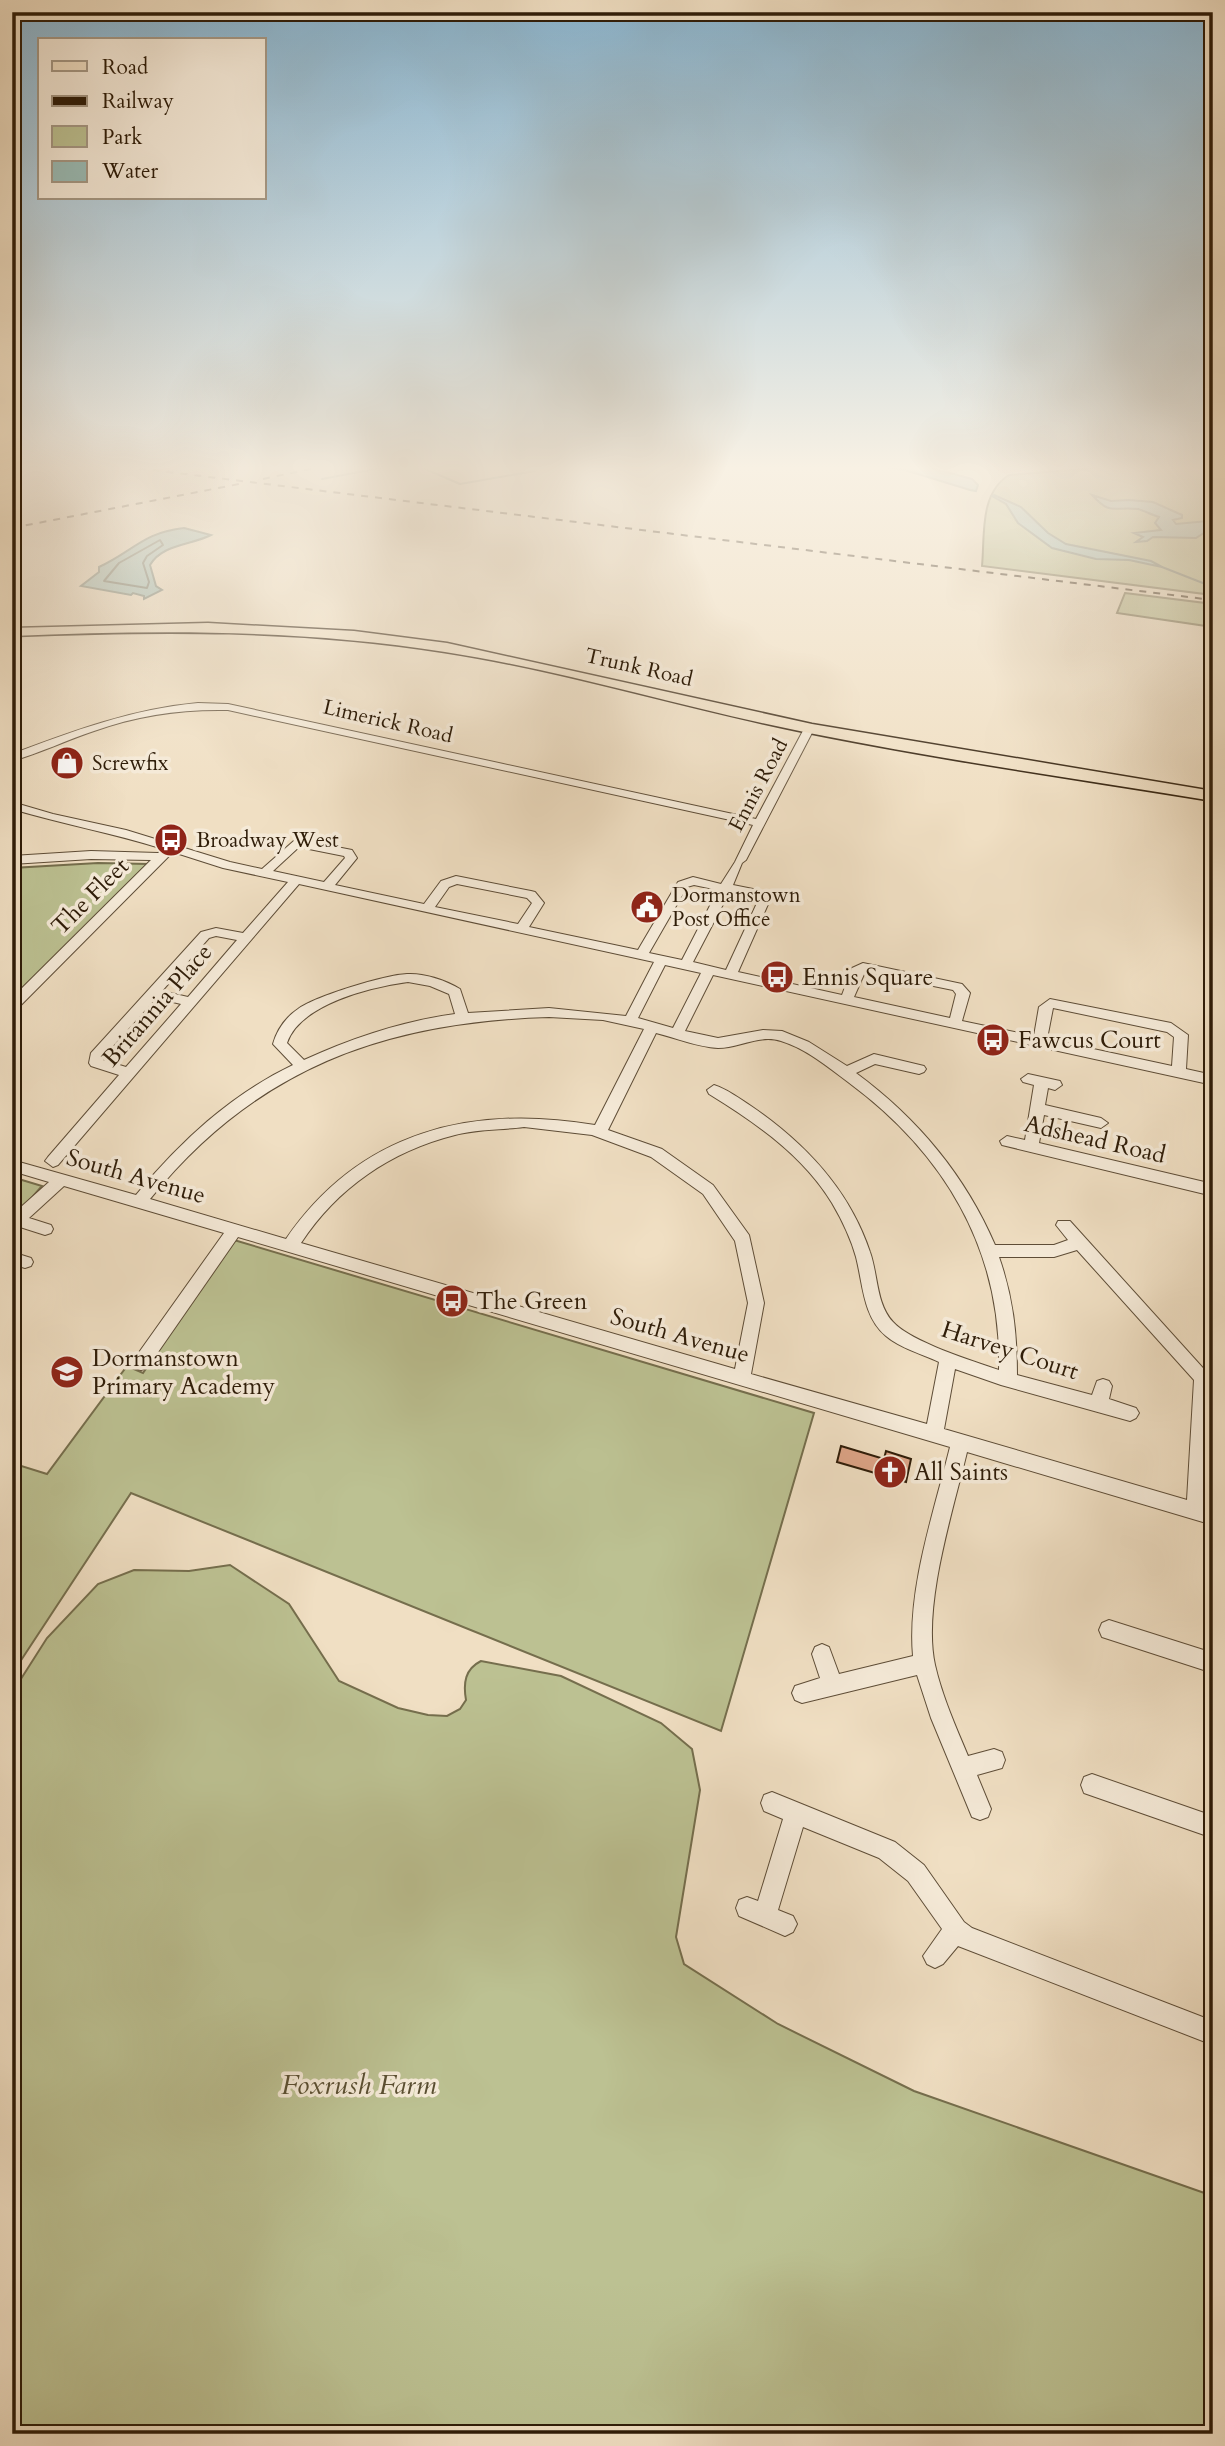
<svg xmlns="http://www.w3.org/2000/svg" width="1225" height="2446" viewBox="0 0 1225 2446" font-family="Cardo,serif">
  <style>
    .green { fill: #bcc192; stroke: #756e4d; stroke-width: 2 }
    .water { fill: #9abcb6; stroke: #6f7c70; stroke-width: 2 }
    .lines { fill: none; stroke-linecap: round; stroke-linejoin: round }
    .shore { stroke: #646c5f; stroke-width: 2 }
    .stream { stroke: #6f7c70; stroke-width: 2 }
    .building { fill: #dea588; stroke: #2e1c08; stroke-width: 2 }
    .minor-casing { stroke: #5e4d37; stroke-width: 2 }
    .primary-casing { stroke: #2e1c08; stroke-width: 3 }
    .minor { fill: #f5ead8; fill-rule: evenodd }
    .primary { fill: #f0dfc3; fill-rule: evenodd }
    .rail { stroke: #2e1c08; stroke-width: 2; stroke-dasharray: 7 7; stroke-linecap: butt }
    .labels { text-anchor: middle; stroke-width: 7; stroke-linejoin: round; paint-order: stroke }
    .far-street-label { font-size: 21px; fill: #2e1c08; stroke: #f5ead8 }
    .far-poi-label { font-size: 21px; fill: #2e1c08; stroke: #f5ead8; text-anchor: start }
    .street-label { font-size: 24px; fill: #2e1c08; stroke: #f5ead8 }
    .poi-label { font-size: 24px; fill: #2e1c08; stroke: #f5ead8; text-anchor: start }
    .near-park-label { font-size: 28px; font-style: italic; fill: #594e31; stroke: #f5ead8 }
  </style>
  <rect width="100%" height="100%" fill="#f0dfc3"/>
  <filter id="stains"><feTurbulence type="fractalNoise" baseFrequency=".00286" numOctaves="4"/><feColorMatrix values="0 0 0 0 .2 0 0 0 0 .09 0 0 0 0 .02 0 0 0 .5 -.17"/></filter>
  <radialGradient id="worn" r=".72"><stop offset=".6" stop-color="#630" stop-opacity="0"/><stop offset="1" stop-color="#630" stop-opacity=".3"/></radialGradient>
  <!-- green -->
  <g class="green">
    <path d="M1102,465H1213V595L982,566C985,535 979,494 1009,475L1094,468Z"/>
    <path d="M1125,593L1213,604V627L1117,613Z"/>
    <path d="M98,863L149,864L12,999V868Z"/>
    <path d="M12,1177L42,1186L12,1220Z"/>
    <path d="M234,1240L814,1413L721,1731L131,1493L12,1674V1463L47,1474L127,1366L143,1373Z"/>
    <path d="M230,1565L289,1604L339,1681L398,1708L428,1715L447,1716L460,1709L466,1700C463,1683 465,1669 481,1661L561,1676L661,1723L692,1749L700,1790L676,1937L684,1964L778,2024L914,2091L1213,2196V2434H12V1693L47,1638L98,1584L134,1570L189,1571Z"/>
  </g>
  <!-- water -->
  <g class="water">
    <path d="M870,465H921L972,479L978,485L976,491L970,490L905,470Z"/>
    <path d="M994,495L1021,507L1048,533L1066,544L1151,561L1162,567L1129,560L1096,559L1052,548L1018,523L1006,504L992,496Z"/>
    <path d="M1092,495L1111,501L1129,500L1153,502L1182,515V518L1173,520L1176,524L1208,521H1213V527L1196,538L1153,537L1147,541L1136,542L1143,537L1134,533L1161,530L1155,523L1159,517C1152,515 1145,511 1138,509C1113,506 1111,516 1092,495Z"/>
    <path d="M184,528L211,535C192,545 162,544 150,565L156,586L162,590L144,599V596L133,593L131,595L81,586L99,572V567C132,552 144,532 184,528Z"/>
  </g>
  <g class="lines">
    <!-- shore -->
    <path class="shore" d="M160,540L163,545L147,556L143,563L149,582L147,588L104,581L119,563Z"/>
    <!-- stream -->
    <g class="stream">
      <path d="M416,465L460,484L535,471"/>
      <path d="M322,479L396,465"/>
      <path d="M1162,567L1213,587"/>
    </g>
  </g>
  <!-- building -->
  <path class="building" d="M841,1446L884,1459L886,1451L911,1459L906,1482L837,1462Z"/>
  <g class="lines">
    <defs>
      <g id="minor">
        <path d="M198,703L228,704L756,819L805,727L814,725L815,727L746,860L742,863L733,885L758,890L769,902L738,972L842,995L852,968L863,963L962,984L970,993L962,1021L1034,1036L1039,1007L1050,999L1171,1023L1188,1035L1186,1069L1213,1075V1085L713,975L685,1031L718,1038L763,1030L782,1031L809,1042L847,1066L874,1054L924,1066L926,1069L924,1072L919,1074L875,1064L856,1073C917,1118 965,1175 995,1245H1054L1068,1240L1056,1225L1058,1221H1070L1212,1378L1206,1505L1213,1507V1525L967,1452C953,1511 922,1606 935,1665C942,1696 956,1727 968,1756L994,1749L1002,1752L1005,1760L1002,1768L977,1775L991,1809L988,1817L980,1820L972,1817L931,1718L917,1675L802,1703L795,1700L792,1693L795,1686L820,1678L812,1654L815,1647L822,1644L829,1647L839,1674L913,1656C907,1589 934,1512 950,1447L238,1237L147,1368L141,1370L135,1368L132,1363L135,1358L224,1233L64,1186L29,1218L51,1225L53,1229L51,1233L45,1235L20,1227L12,1231V1215L49,1182L12,1171V1160L136,1195C180,1142 230,1095 293,1065L273,1044C277,1030 286,1017 298,1009C316,996 385,975 407,974C424,973 445,980 460,989L468,1013L549,1008L626,1016L654,962L299,884L58,1165L53,1167L45,1161L48,1157L119,1075L91,1066L89,1063L91,1053L201,932L216,928L243,933L288,882L223,868L173,852L17,1009L12,1010V998L151,860L91,859L12,864V856L91,851L158,853L163,849C113,833 62,824 12,809V802L53,814L126,830L230,862L262,869L296,839L352,850L357,858L335,885L424,904L441,881L456,876L531,891L535,892L544,903L529,927L638,950L678,882L693,877L721,884L735,862L753,825L228,710C181,709 138,715 94,731C67,740 40,753 12,761V754C73,731 132,709 198,703ZM299,847L344,856L345,858L324,882L273,871ZM457,884L527,898L532,903L518,924L435,907L449,887ZM694,885L718,890L682,960L649,953L687,887ZM730,891L750,896L757,903L726,970L693,962ZM216,936L237,940L188,997L162,991L209,938ZM665,965L701,973L673,1028L638,1018ZM865,972L953,990L956,994L950,1018L854,997ZM408,982L430,986L449,994L455,1014C403,1021 352,1038 304,1060L287,1043C300,1004 371,987 408,982ZM156,998L181,1004L126,1067L103,1060V1057ZM1053,1008L1167,1032L1174,1037L1172,1066L1047,1039ZM549,1017L603,1020L644,1029L595,1125C472,1104 360,1131 286,1239L150,1199C256,1068 384,1022 549,1017ZM656,1033C676,1038 698,1047 718,1048C740,1048 759,1034 781,1041C805,1048 828,1067 848,1082C944,1153 1002,1249 999,1370C973,1361 911,1342 893,1322C876,1304 878,1274 870,1252C849,1189 805,1143 751,1106C740,1099 727,1089 714,1085L707,1090L709,1094C756,1123 803,1155 832,1203C842,1220 851,1239 856,1257C863,1284 863,1317 886,1336C900,1348 922,1354 939,1362L927,1424L751,1374L764,1303L749,1235L713,1185L662,1149L608,1130ZM524,1127L592,1135L651,1157L703,1194L735,1241L748,1303L735,1369L301,1243C337,1188 391,1151 455,1135C477,1129 502,1130 524,1127ZM1077,1250L1194,1380L1187,1500L944,1429L955,1369L1001,1385L1130,1421L1136,1418L1139,1413L1136,1408L1109,1399L1112,1386L1109,1381L1103,1379L1097,1381L1092,1395L1017,1375C1017,1333 1013,1297 999,1257H1054Z"/>
        <path d="M1028,1074L1060,1081L1062,1085L1055,1090L1048,1088L1045,1105L1101,1118L1108,1123L1101,1128L1044,1115L1039,1143L1213,1184V1196L1002,1145L1000,1141L1007,1136L1025,1140L1034,1085L1023,1082L1021,1079Z"/>
        <path d="M12,1252L31,1258L33,1262L31,1266L25,1268L12,1264Z"/>
        <path d="M1109,1620L1213,1653V1673L1102,1637L1099,1630L1102,1623Z"/>
        <path d="M1092,1774L1213,1816V1838L1084,1793L1081,1785L1084,1777Z"/>
        <path d="M772,1792L895,1842L924,1865L964,1922L972,1928L1213,2021V2045L958,1946L943,1964L935,1968L927,1964L923,1956L942,1929L908,1881L879,1858L803,1827L778,1910L793,1916L797,1924L793,1932L785,1936L739,1916L736,1908L739,1900L747,1897L758,1901L783,1819L764,1811L761,1803L764,1795Z"/>
      </g>
      <path id="primary" d="M208,623L354,631L447,643L812,724L1213,791V801C1078,779 943,760 809,733C687,709 568,671 445,652C302,629 157,630 12,636V628Z"/>
    </defs>
    <!-- minor casing -->
    <use href="#minor" class="minor-casing"/>
    <!-- primary casing -->
    <use href="#primary" class="primary-casing"/>
    <!-- minor -->
    <use href="#minor" class="minor"/>
    <!-- primary -->
    <use href="#primary" class="primary"/>
    <!-- rail -->
    <g class="rail">
      <path d="M111,465L1213,600"/>
      <path d="M263,479L329,465"/>
      <path d="M12,528L239,484"/>
    </g>
  </g>
  <!-- sky -->
  <linearGradient id="sky" x2="0" y2="1"><stop stop-color="#89b7d4"/><stop offset="0.58" stop-color="#f8f1e4"/><stop offset="1" stop-color="#f8f1e4" stop-opacity="0"/></linearGradient>
  <rect width="1225" height="807" fill="url(#sky)"/>
  <!-- icons -->
  <defs>
    <symbol id="shop-disc" viewBox="-11 -11 22 22"><circle r="9.5" fill="#8f2418" stroke="#f5ead8"/><path d="M-5-2.5h2.3a2.7 3.5 0 0 1 5.4 0H5L5.5 6h-11ZM-1.5-2.5h3a1.5 2.3 0 0 0-3 0Z" fill="#fff"/></symbol>
    <symbol id="bus-disc" viewBox="-11 -11 22 22"><circle r="9.5" fill="#8f2418" stroke="#f5ead8"/><path d="M-5-6H5V4H4V6H2V4H-2V6H-4V4H-5ZM-3.5-4V0h7V-4ZM-3.5 1.2v1.5H-2V1.2ZM2 1.2v1.5H3.5V1.2Z" fill="#fff"/></symbol>
    <symbol id="civic-disc" viewBox="-11 -11 22 22"><circle r="9.5" fill="#8f2418" stroke="#f5ead8"/><path d="M-.6-6.5H3V-4.5H.6V-3L4-1V1h2V6H-6V1h2V-1L-.6-3ZM-1.2 2.5V6h2.4V2.5Z" fill="#fff"/></symbol>
    <symbol id="school-disc" viewBox="-11 -11 22 22"><circle r="9.5" fill="#8f2418" stroke="#f5ead8"/><path d="M0-5L7-2L0 1L-7-2ZM-4 1L0 2.5L4 1V4Q0 6-4 4Z" fill="#fff"/></symbol>
    <symbol id="church-disc" viewBox="-11 -11 22 22"><circle r="9.5" fill="#8f2418" stroke="#f5ead8"/><path d="M-1.2-6h2.4v3.5h3.3v2.4h-3.3V6h-2.4V-.1h-3.3v-2.4h3.3Z" fill="#fff"/></symbol>
  </defs>
  <g fill-rule="evenodd">
    <use href="#shop-disc" x="48" y="744" width="38" height="38"/>
    <use href="#bus-disc" x="152" y="821" width="38" height="38"/>
    <use href="#civic-disc" x="628" y="888" width="38" height="38"/>
    <use href="#bus-disc" x="758" y="958" width="38" height="38"/>
    <use href="#bus-disc" x="974" y="1021" width="38" height="38"/>
    <use href="#bus-disc" x="433" y="1282" width="38" height="38"/>
    <use href="#school-disc" x="48" y="1353" width="38" height="38"/>
    <use href="#church-disc" x="871" y="1453" width="38" height="38"/>
  </g>
  <g class="labels">
    <!-- far-street labels -->
    <g class="far-street-label">
      <text transform="translate(639 667) rotate(13)" y="7">Trunk Road</text>
      <text transform="translate(388 721) rotate(13)" y="7">Limerick Road</text>
      <text transform="translate(758 785) rotate(-62)" y="7">Ennis Road</text>
    </g>
    <!-- far-poi labels -->
    <g class="far-poi-label">
      <text x="92" y="770">Screwfix</text>
      <text x="196" y="847">Broadway West</text>
      <text x="672" y="902">Dormanstown<tspan x="672" dy="24">Post Office</tspan></text>
    </g>
    <!-- street labels -->
    <g class="street-label">
      <text transform="translate(90 896) rotate(-45)" y="8">The Fleet</text>
      <text transform="translate(157 1005) rotate(-49)" y="8">Britannia Place</text>
      <text transform="translate(1095 1139) rotate(13)" y="8">Adshead Road</text>
      <text transform="translate(136 1176) rotate(16)" y="8">South Avenue</text>
      <text transform="translate(680 1335) rotate(16)" y="8">South Avenue</text>
      <text transform="translate(1010 1350) rotate(18)" y="8">Harvey Court</text>
    </g>
    <!-- poi labels -->
    <g class="poi-label">
      <text x="802" y="985">Ennis Square</text>
      <text x="1018" y="1048">Fawcus Court</text>
      <text x="476" y="1309">The Green</text>
      <text x="92" y="1366">Dormanstown<tspan x="92" dy="28">Primary Academy</tspan></text>
      <text x="914" y="1480">All Saints</text>
    </g>
    <!-- near-park labels -->
    <g class="near-park-label">
      <text x="359" y="2094">Foxrush Farm</text>
    </g>
  </g>
  <!-- margin -->
  <rect width="1225" height="2446" fill="none" stroke="#f0dfc3" stroke-width="42"/>
  <rect x="14" y="14" width="1197" height="2418" fill="none" stroke="#2e1c08" stroke-width="3.5"/>
  <rect x="21" y="21" width="1183" height="2404" fill="none" stroke="#2e1c08" stroke-width="2"/>
  <!-- legend -->
  <rect x="38" y="38" width="228" height="161" fill="#f5ead8" stroke="#a59885" stroke-width="2"/>
  <rect x="52" y="61" width="35" height="10" fill="#f0dfc3" stroke="#a59885" stroke-width="2"/>
  <text x="102" y="74" font-size="21" fill="#2e1c08">Road</text>
  <rect x="52" y="96" width="35" height="10" fill="#2e1c08" stroke="#a59885" stroke-width="2"/>
  <text x="102" y="108" font-size="21" fill="#2e1c08">Railway</text>
  <rect x="52" y="126" width="35" height="21" fill="#bcc192" stroke="#a59885" stroke-width="2"/>
  <text x="102" y="144" font-size="21" fill="#2e1c08">Park</text>
  <rect x="52" y="161" width="35" height="21" fill="#9abcb6" stroke="#a59885" stroke-width="2"/>
  <text x="102" y="178" font-size="21" fill="#2e1c08">Water</text>
  <rect width="100%" height="100%" filter="url(#stains)"/>
  <rect width="100%" height="100%" fill="url(#worn)"/>
</svg>
